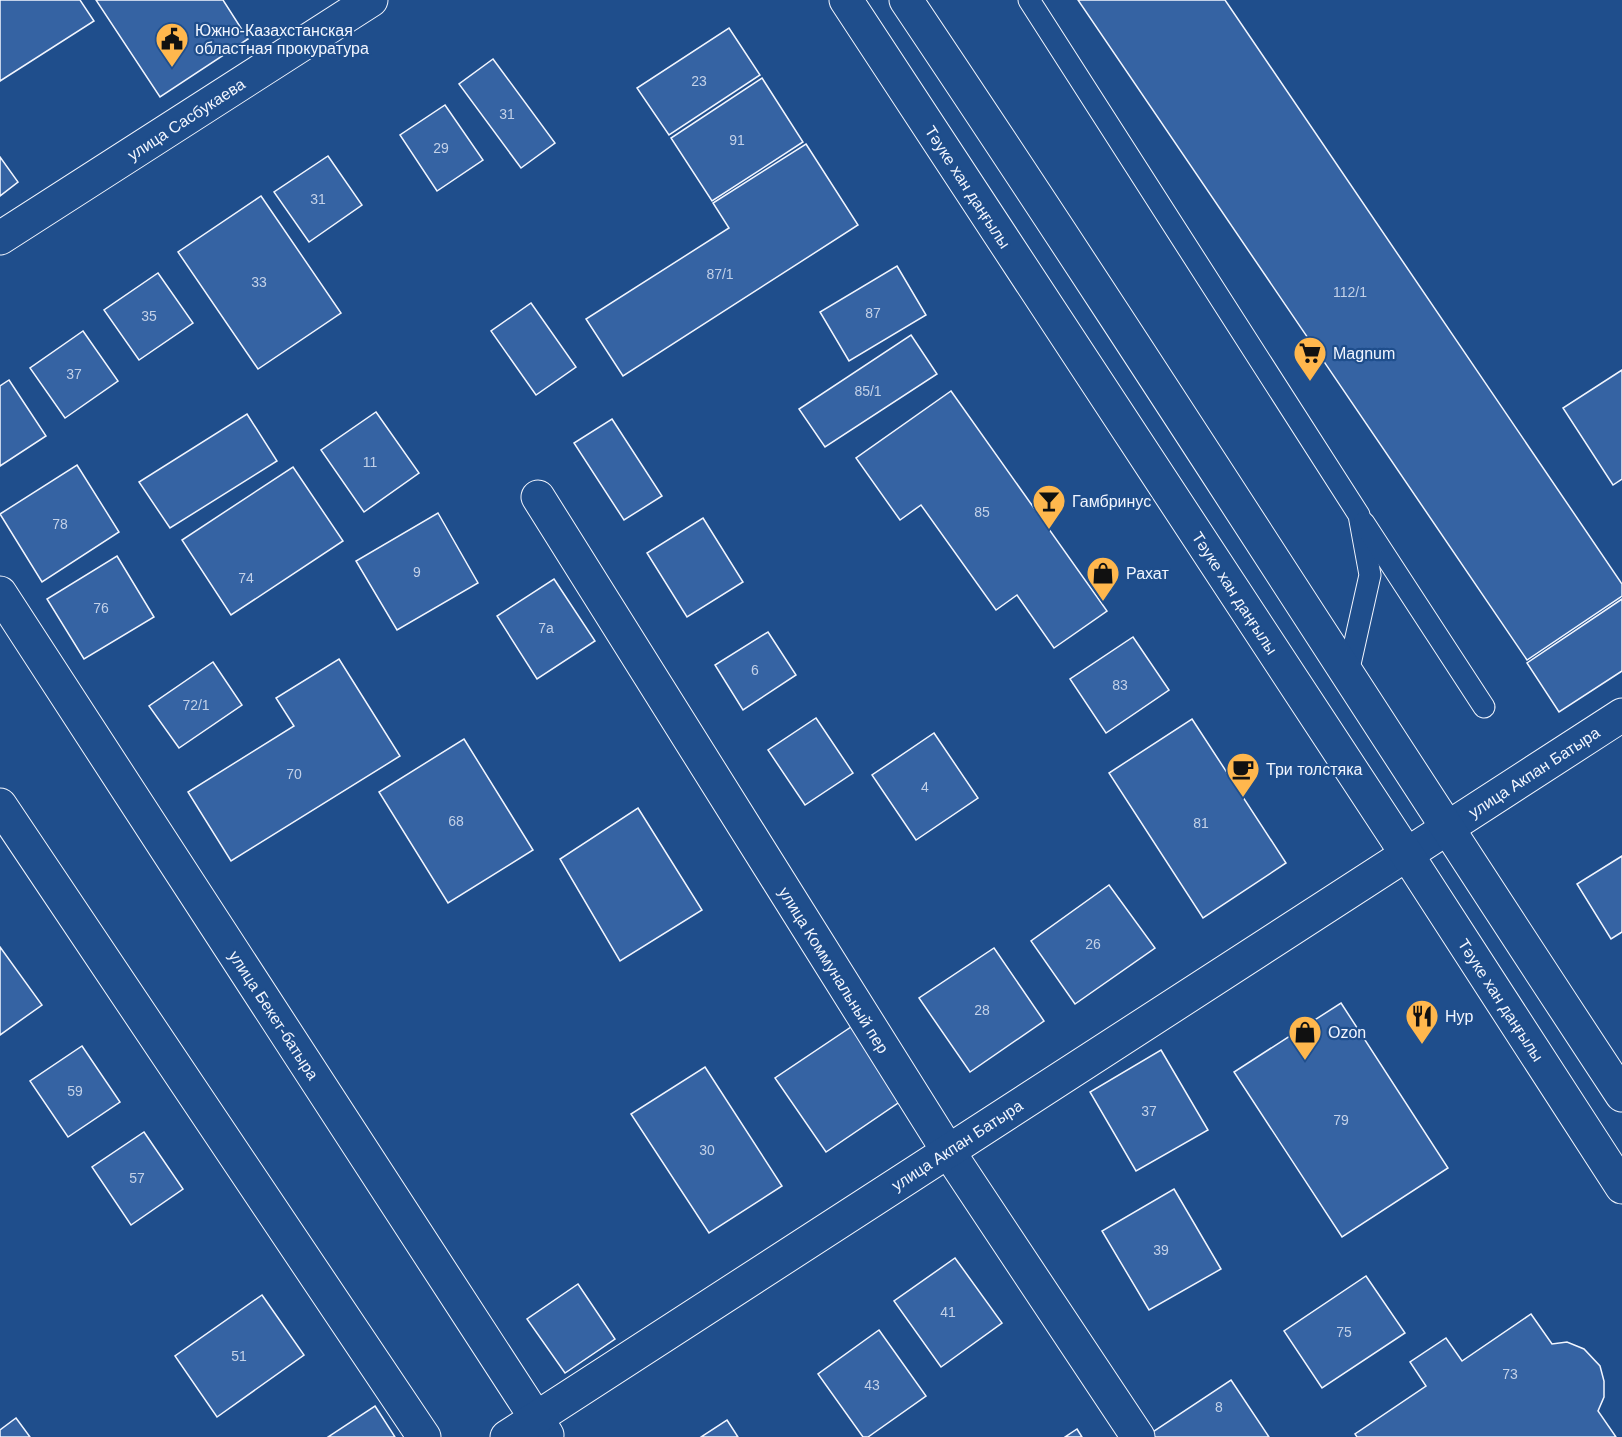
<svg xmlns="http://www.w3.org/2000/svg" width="1622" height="1437" viewBox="0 0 1622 1437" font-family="Helvetica,sans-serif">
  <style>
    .building { fill: #3563a3; stroke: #f2f6ff; stroke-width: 1.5 }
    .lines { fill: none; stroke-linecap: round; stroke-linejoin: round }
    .lane-casing { stroke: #f2f6ff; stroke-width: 23 }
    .street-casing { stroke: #f2f6ff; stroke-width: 35 }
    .primary-casing { stroke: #f2f6ff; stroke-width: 35 }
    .lane { stroke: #1f4e8c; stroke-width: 21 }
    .street { stroke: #1f4e8c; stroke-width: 33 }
    .primary { stroke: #1f4e8c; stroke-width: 33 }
    .labels { text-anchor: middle; stroke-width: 4.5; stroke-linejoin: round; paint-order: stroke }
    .number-label { font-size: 14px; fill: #c3d1e8 }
    .poi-label { font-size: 16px; fill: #f2f6ff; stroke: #1f4e8c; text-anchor: start }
    .street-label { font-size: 16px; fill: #f2f6ff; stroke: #1f4e8c }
  </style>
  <rect width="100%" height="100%" fill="#1f4e8c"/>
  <!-- building -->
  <g class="building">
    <path d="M0,0H80L94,21L0,81Z"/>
    <path d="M96,0H223L248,39L160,97Z"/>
    <path d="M1078,0H1225L1622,584V596L1527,660Z"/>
    <path d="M729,28L760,75L669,135L637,88Z"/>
    <path d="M493,59L555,143L521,168L459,84Z"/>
    <path d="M762,78L803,142L712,201L671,138Z"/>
    <path d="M445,105L483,160L437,191L400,135Z"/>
    <path d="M806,144L858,225L623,376L586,319L729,228L713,203Z"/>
    <path d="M328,156L362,205L309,242L274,192Z"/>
    <path d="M0,157L18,182L0,196Z"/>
    <path d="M261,196L341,313L258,369L178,252Z"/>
    <path d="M897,266L926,315L849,361L820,312Z"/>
    <path d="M158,273L193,323L139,360L104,310Z"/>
    <path d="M531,303L576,367L536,395L491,331Z"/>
    <path d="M83,331L118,381L65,418L30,368Z"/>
    <path d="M911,335L937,374L825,447L799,409Z"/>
    <path d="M1622,370V479L1613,485L1563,408Z"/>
    <path d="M9,380L46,436L0,466V386Z"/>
    <path d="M951,391L1107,611L1054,648L1017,595L996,610L921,505L900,520L856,458Z"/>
    <path d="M376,412L419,473L364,512L321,450Z"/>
    <path d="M247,414L277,461L170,528L139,482Z"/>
    <path d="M612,419L662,496L624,520L574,443Z"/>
    <path d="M77,465L119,532L42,582L0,514Z"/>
    <path d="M293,467L343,541L231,615L182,540Z"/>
    <path d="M438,513L478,583L397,630L356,561Z"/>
    <path d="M703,518L743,582L687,617L647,553Z"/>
    <path d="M117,556L154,617L84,659L47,599Z"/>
    <path d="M554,579L595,641L537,679L497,616Z"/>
    <path d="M1622,599V671L1559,712L1527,663Z"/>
    <path d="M768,632L796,675L743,710L715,665Z"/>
    <path d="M1133,637L1169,690L1106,733L1070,679Z"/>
    <path d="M339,659L400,756L231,861L188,792L294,726L276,698Z"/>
    <path d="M213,662L242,705L179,748L149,706Z"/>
    <path d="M816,718L853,773L805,805L768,750Z"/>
    <path d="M1192,719L1286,863L1203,918L1109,773Z"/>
    <path d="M934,733L978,798L916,840L872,775Z"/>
    <path d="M464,739L533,850L448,903L379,792Z"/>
    <path d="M638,808L702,910L620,961L560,859Z"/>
    <path d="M1622,856V932L1611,939L1577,884Z"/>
    <path d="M1109,885L1155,948L1075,1004L1031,941Z"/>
    <path d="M0,947L42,1005L0,1035Z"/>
    <path d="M994,948L1044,1021L970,1072L919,998Z"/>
    <path d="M1341,1003L1448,1168L1342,1237L1234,1072Z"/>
    <path d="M851,1027L901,1101L826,1152L775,1078Z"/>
    <path d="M82,1046L120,1102L68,1137L30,1081Z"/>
    <path d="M1161,1050L1208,1130L1136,1171L1090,1092Z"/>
    <path d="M705,1067L782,1186L709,1233L631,1114Z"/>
    <path d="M144,1132L183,1189L131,1225L92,1167Z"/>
    <path d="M1174,1189L1221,1269L1149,1310L1102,1231Z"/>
    <path d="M955,1258L1002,1323L941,1367L894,1301Z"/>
    <path d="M1366,1276L1405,1333L1322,1388L1284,1331Z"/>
    <path d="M578,1284L615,1339L565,1373L527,1319Z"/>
    <path d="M262,1295L304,1355L217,1417L175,1356Z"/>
    <path d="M1531,1314L1552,1344L1567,1342L1584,1349L1600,1366L1604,1381V1397L1598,1411L1616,1437H1357L1355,1434L1426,1386L1410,1362L1446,1338L1462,1361Z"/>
    <path d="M879,1330L926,1396L868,1437H863L818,1374Z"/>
    <path d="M1231,1380L1269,1437H1150L1148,1435Z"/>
    <path d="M375,1406L395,1437H328Z"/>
    <path d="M16,1418L30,1437H0V1430Z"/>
    <path d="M727,1420L738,1437H701Z"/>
    <path d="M1077,1429L1082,1437H1065Z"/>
  </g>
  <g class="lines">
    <defs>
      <g id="lane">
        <path d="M1029,0L1359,515L1370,575L1348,673"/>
        <path d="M1364,523L1484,707"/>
      </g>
      <g id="street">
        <path d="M0,238L371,0"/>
        <path d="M538,497L948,1151L1138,1437"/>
        <path d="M0,593L547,1435"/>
        <path d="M0,805L424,1437"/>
        <path d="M507,1437L1622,715"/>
      </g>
      <g id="primary">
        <path d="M846,0L1406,853L1622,1187"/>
        <path d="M906,0C1149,362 1382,731 1622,1095"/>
      </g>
    </defs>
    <!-- lane casing -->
    <use href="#lane" class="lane-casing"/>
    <!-- street casing -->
    <use href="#street" class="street-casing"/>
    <!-- primary casing -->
    <use href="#primary" class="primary-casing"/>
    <!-- lane -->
    <use href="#lane" class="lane"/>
    <!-- street -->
    <use href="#street" class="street"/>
    <!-- primary -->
    <use href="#primary" class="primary"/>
  </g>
  <!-- icons -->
  <defs>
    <symbol id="civic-pin" viewBox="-11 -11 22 30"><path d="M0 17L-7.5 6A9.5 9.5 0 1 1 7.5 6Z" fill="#ffb74d" stroke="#1f4e8c"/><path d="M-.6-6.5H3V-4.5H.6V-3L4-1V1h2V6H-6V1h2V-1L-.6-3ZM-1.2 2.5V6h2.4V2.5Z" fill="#111"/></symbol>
    <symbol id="supermarket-pin" viewBox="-11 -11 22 30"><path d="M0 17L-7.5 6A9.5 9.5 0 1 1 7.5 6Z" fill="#ffb74d" stroke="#1f4e8c"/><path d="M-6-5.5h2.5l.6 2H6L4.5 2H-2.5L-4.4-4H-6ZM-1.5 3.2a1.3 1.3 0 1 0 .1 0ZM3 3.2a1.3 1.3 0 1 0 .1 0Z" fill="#111"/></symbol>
    <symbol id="bar-pin" viewBox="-11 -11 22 30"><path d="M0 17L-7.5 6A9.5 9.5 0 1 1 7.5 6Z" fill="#ffb74d" stroke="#1f4e8c"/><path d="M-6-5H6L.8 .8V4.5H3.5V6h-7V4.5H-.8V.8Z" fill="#111"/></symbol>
    <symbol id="shop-pin" viewBox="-11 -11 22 30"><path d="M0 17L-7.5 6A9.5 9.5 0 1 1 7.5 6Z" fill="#ffb74d" stroke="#1f4e8c"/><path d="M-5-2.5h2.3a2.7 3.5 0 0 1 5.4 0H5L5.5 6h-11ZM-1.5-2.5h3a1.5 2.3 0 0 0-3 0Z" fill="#111"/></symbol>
    <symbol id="cafe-pin" viewBox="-11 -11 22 30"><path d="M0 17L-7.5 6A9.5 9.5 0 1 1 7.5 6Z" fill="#ffb74d" stroke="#1f4e8c"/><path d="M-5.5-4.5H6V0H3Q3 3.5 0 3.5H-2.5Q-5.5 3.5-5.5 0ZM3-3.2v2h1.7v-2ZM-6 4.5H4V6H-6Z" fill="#111"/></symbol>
    <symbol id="restaurant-pin" viewBox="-11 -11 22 30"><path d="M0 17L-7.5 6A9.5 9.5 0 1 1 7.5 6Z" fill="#ffb74d" stroke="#1f4e8c"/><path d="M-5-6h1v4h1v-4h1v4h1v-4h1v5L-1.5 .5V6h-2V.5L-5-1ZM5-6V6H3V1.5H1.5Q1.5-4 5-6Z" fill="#111"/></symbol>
  </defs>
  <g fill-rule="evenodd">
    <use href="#civic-pin" x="153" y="20" width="38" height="52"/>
    <use href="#supermarket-pin" x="1291" y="334" width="38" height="52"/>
    <use href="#bar-pin" x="1030" y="482" width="38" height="52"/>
    <use href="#shop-pin" x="1084" y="554" width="38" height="52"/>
    <use href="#cafe-pin" x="1224" y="750" width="38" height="52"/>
    <use href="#restaurant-pin" x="1403" y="997" width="38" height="52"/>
    <use href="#shop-pin" x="1286" y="1013" width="38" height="52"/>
  </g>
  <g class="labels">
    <!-- number labels -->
    <g class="number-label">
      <text x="699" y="86">23</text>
      <text x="507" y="119">31</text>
      <text x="737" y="145">91</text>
      <text x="441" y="153">29</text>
      <text x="318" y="204">31</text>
      <text x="720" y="279">87/1</text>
      <text x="259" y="287">33</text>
      <text x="1350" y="297">112/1</text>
      <text x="873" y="318">87</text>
      <text x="149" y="321">35</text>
      <text x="74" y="379">37</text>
      <text x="868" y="396">85/1</text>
      <text x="370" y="467">11</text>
      <text x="982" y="517">85</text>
      <text x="60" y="529">78</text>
      <text x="417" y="577">9</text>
      <text x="246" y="583">74</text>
      <text x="101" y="613">76</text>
      <text x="546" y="633">7а</text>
      <text x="755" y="675">6</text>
      <text x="1120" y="690">83</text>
      <text x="196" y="710">72/1</text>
      <text x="294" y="779">70</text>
      <text x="925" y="792">4</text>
      <text x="456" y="826">68</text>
      <text x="1201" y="828">81</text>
      <text x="1093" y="949">26</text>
      <text x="982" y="1015">28</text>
      <text x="75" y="1096">59</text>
      <text x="1149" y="1116">37</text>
      <text x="1341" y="1125">79</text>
      <text x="707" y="1155">30</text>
      <text x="137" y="1183">57</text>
      <text x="1161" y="1255">39</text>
      <text x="948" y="1317">41</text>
      <text x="1344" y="1337">75</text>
      <text x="239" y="1361">51</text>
      <text x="1510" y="1379">73</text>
      <text x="872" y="1390">43</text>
      <text x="1219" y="1412">8</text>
    </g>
    <!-- poi labels -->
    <g class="poi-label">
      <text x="195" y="36">Южно-Казахстанская<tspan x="195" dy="18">областная прокуратура</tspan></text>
      <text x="1333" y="359">Magnum</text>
      <text x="1072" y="507">Гамбринус</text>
      <text x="1126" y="579">Рахат</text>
      <text x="1266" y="775">Три толстяка</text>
      <text x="1445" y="1022">Нур</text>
      <text x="1328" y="1038">Ozon</text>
    </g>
    <!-- street labels -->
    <g class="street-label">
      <text transform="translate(186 119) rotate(-33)" y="6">улица Сасбукаева</text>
      <text transform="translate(968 187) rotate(57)" y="6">Тәуке хан даңғылы</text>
      <text transform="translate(1235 593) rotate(57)" y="6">Тәуке хан даңғылы</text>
      <text transform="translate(1534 772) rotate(-33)" y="6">улица Акпан Батыра</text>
      <text transform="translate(834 970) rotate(58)" y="6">улица Коммунальный пер</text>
      <text transform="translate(1501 1000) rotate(57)" y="6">Тәуке хан даңғылы</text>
      <text transform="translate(274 1015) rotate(57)" y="6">улица Бекет-батыра</text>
      <text transform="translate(957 1145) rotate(-33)" y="6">улица Акпан Батыра</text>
    </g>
  </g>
</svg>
